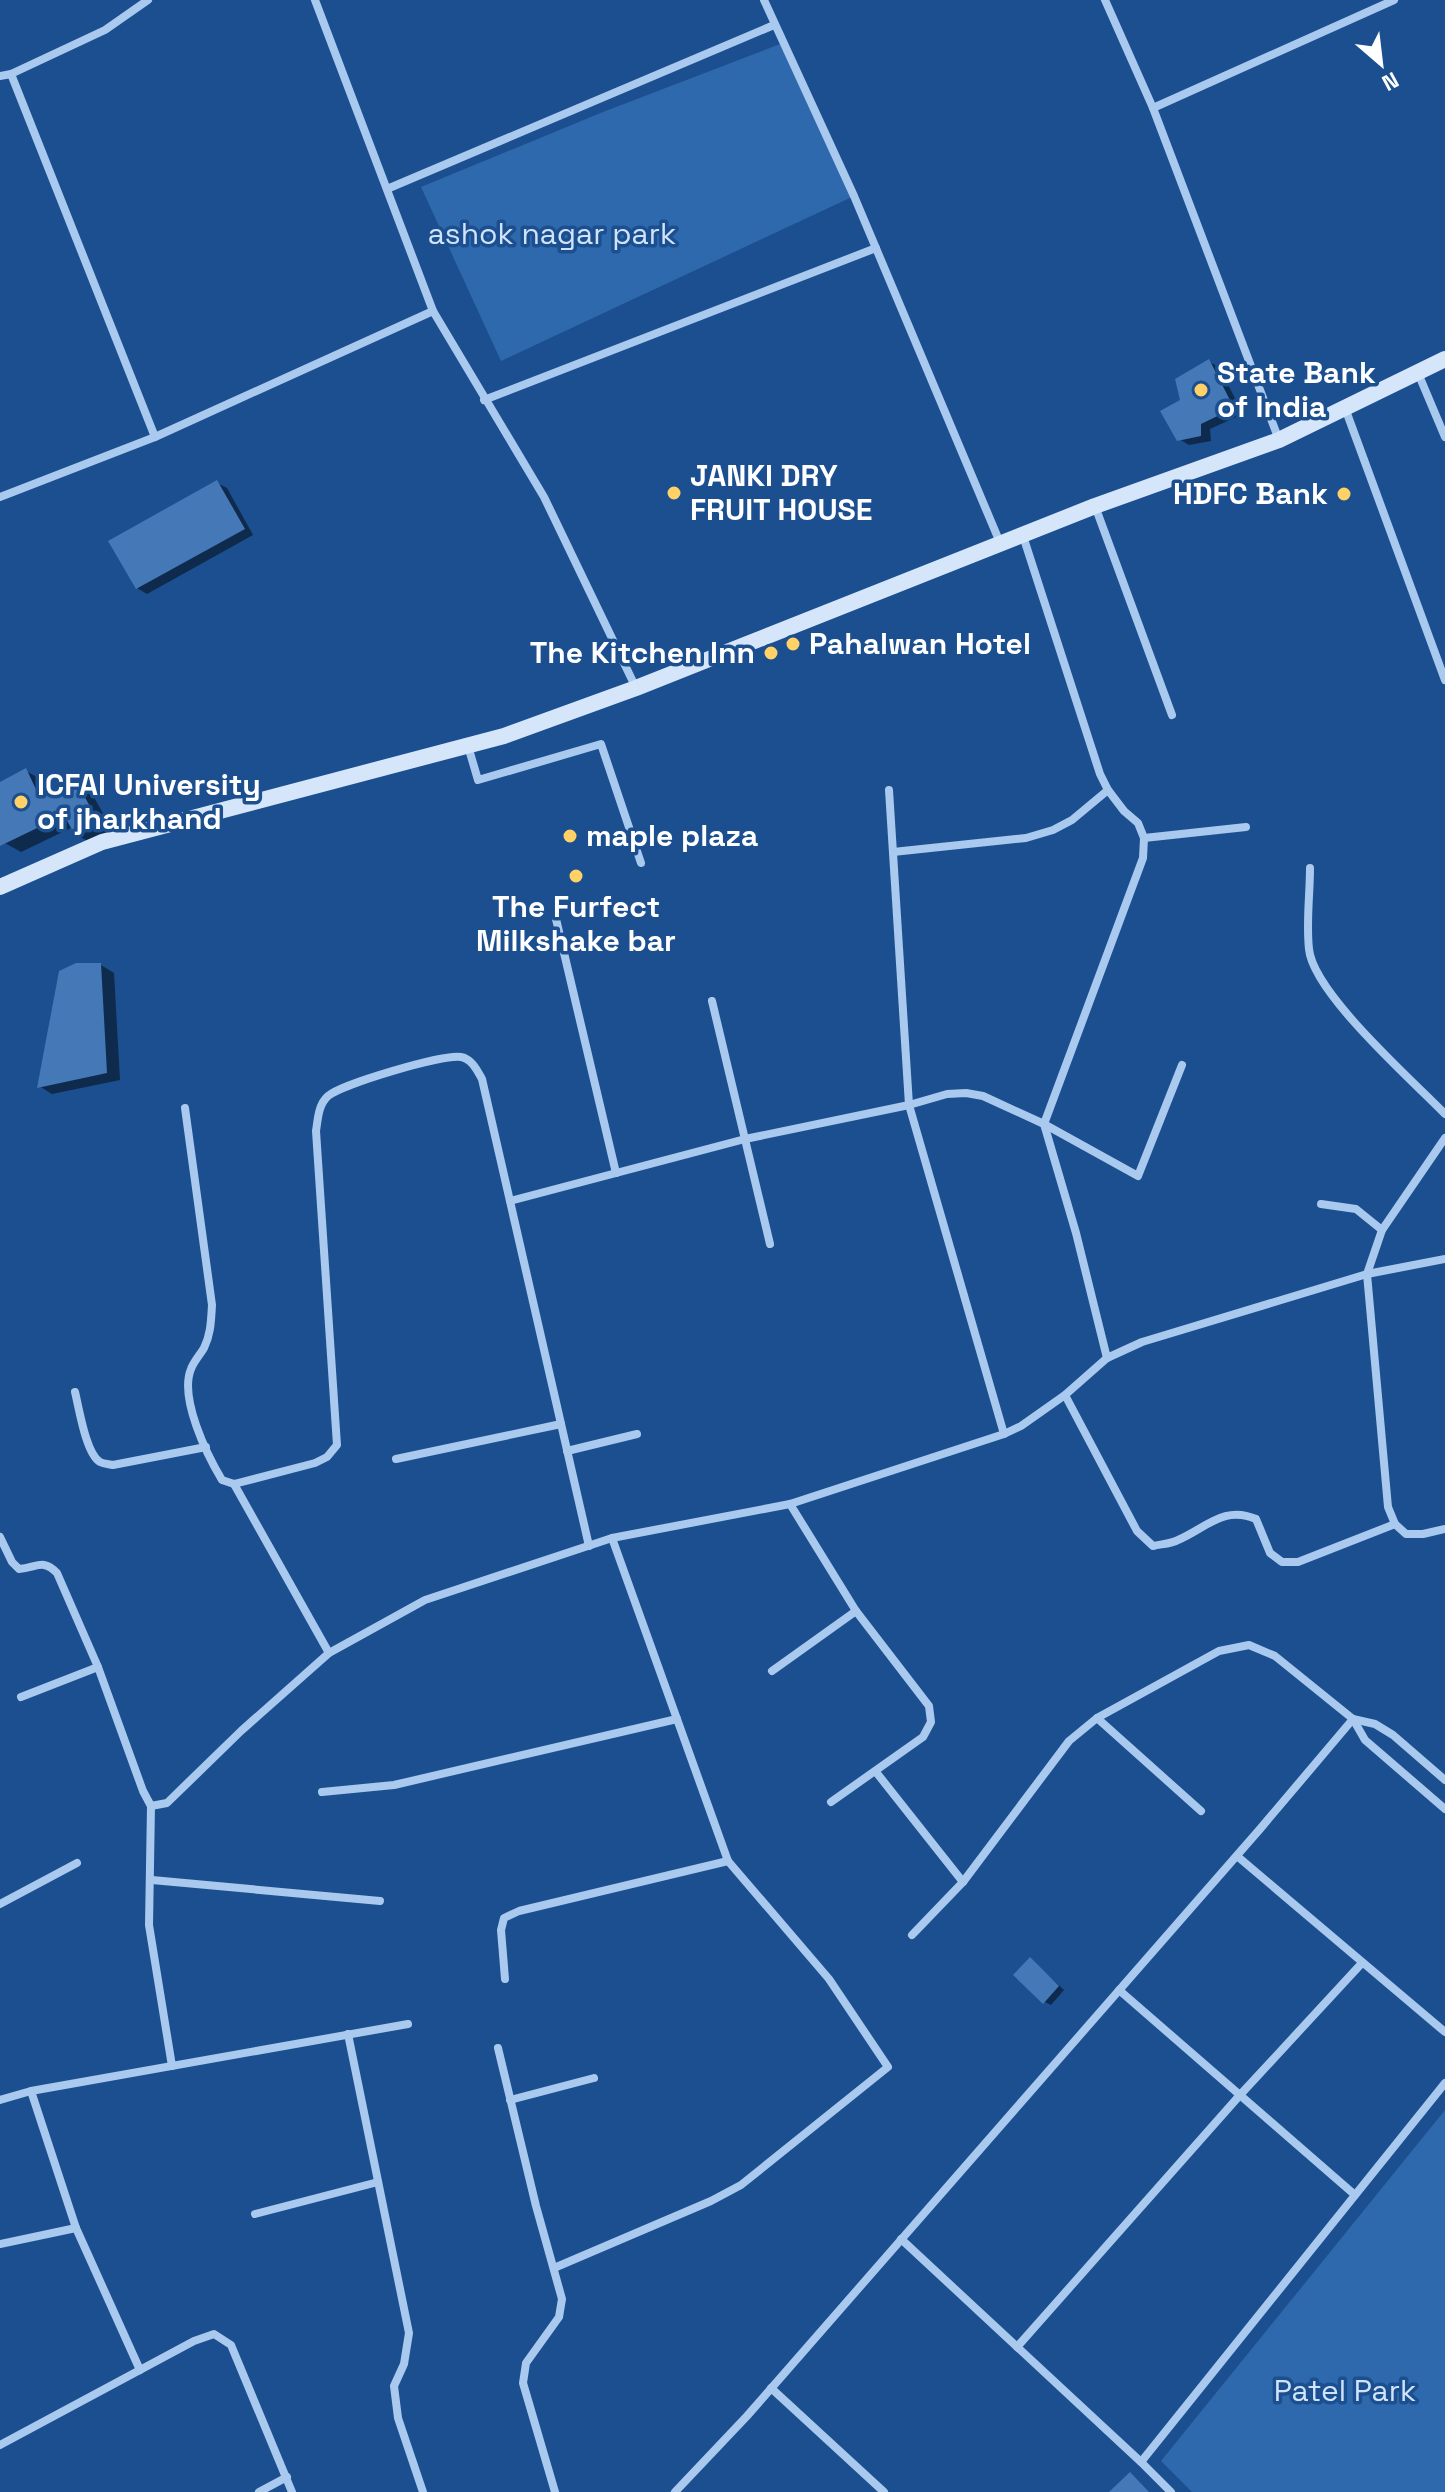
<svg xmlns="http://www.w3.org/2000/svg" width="1445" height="2492" viewBox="0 0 1445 2492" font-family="'Space Grotesk',sans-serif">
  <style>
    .green { fill: #2e69ad }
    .shadow { fill: #0007 }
    .building { fill: #4478b7 }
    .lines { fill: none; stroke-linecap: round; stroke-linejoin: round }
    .street { stroke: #a9c9ee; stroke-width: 8 }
    .secondary { stroke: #d6e6fa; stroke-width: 16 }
    .poi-dot { fill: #ffd166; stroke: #1b4f8f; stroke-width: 3 }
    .labels { text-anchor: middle; stroke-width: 7; stroke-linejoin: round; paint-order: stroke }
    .park-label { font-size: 30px; fill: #cfe3fa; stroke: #1b4f8f }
    .poi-label { font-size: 30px; font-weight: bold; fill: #fff; stroke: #1b4f8f; text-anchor: start }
  </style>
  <rect width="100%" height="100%" fill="#1b4f8f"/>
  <!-- green -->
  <g class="green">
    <path d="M780,44L854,196L501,361L421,187L603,112Z"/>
    <path d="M1445,2110V2492H1192L1161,2461Z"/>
  </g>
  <!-- shadow -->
  <g class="shadow">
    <path d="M1209,362L1219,367L1243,414L1210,429L1211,441L1189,445L1179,439L1182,401Z"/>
    <path d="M217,483L227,488L253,535L147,594L137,588Z"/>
    <path d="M26,771L42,780L49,795L74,781L90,790L114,833L93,844L77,835L73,827L21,852L5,843L0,833V784Z"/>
    <path d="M101,965L114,973L120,1080L52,1094L39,1086Z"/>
    <path d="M1030,1959L1064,1990L1051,2005L1045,2002Z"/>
  </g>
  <!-- building -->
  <g class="building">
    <path d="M1209,359L1234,408L1201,424V436L1177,441L1160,411L1180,400L1175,379Z"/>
    <path d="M217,480L245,529L136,589L108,541Z"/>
    <path d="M26,768L40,798L74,778L100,824L76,837L64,815L0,846V782Z"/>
    <path d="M76,963H101L107,1073L37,1088L59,971Z"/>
    <path d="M1030,1957L1059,1986L1043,2004L1013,1975Z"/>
    <path d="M1130,2472L1149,2492H1109Z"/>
  </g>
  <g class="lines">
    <!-- street -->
    <g class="street">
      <path d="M315,0L433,311L544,497L636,688"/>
      <path d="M764,0L854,196L1001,545"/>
      <path d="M1105,0L1153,108L1394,0"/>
      <path d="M11,74L155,437"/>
      <path d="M0,76L11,74L105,30L148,0"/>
      <path d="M1153,108L1279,440"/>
      <path d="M387,189L774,25"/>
      <path d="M1418,373L1445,437"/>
      <path d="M484,400L876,248"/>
      <path d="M1345,408L1445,680"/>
      <path d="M0,497L155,437L433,311"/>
      <path d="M1095,506L1172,715"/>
      <path d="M1023,536L1100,774L1108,790L1124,811L1138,823L1144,838L1143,858L1044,1124L1076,1233L1107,1358"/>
      <path d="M468,746L478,780L601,744L641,863"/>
      <path d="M889,790L909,1105L1004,1434"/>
      <path d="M1144,838L1246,827"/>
      <path d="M893,852L1026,838L1053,830L1072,820L1108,790"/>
      <path d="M1310,868C1310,894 1306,922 1309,949C1313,993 1412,1080 1445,1114"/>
      <path d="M556,919L616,1173"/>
      <path d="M712,1001L770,1244"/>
      <path d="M185,1108L212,1305C211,1320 211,1334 204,1348C200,1355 194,1361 191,1369C179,1398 207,1455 222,1480L234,1484L315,1463L327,1457L337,1445L316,1131C318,1119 318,1105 328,1096C342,1084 443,1054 461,1057C472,1059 477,1070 482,1079L589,1546"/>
      <path d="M1445,1138L1382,1230L1367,1274L1388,1507L1395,1524L1406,1534H1423L1445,1529"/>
      <path d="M510,1201L745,1139L909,1105L947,1094L966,1093L983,1096L1044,1124L1138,1176L1182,1065"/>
      <path d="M1321,1204L1356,1209L1382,1230"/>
      <path d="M75,1392C79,1408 86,1454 100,1462C104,1464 109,1464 113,1465L206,1447"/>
      <path d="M1065,1395L1137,1531L1153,1546C1161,1544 1171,1544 1178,1540C1206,1528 1224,1505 1256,1519L1270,1553L1282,1562H1298L1395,1524"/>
      <path d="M567,1451L637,1434"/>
      <path d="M396,1459L561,1424"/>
      <path d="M234,1484L329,1653"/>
      <path d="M790,1504L856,1611L929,1706L931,1722L923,1737L831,1802"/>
      <path d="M0,1537L12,1562L19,1569C37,1568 42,1558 57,1573L98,1667L143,1791L151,1806L167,1803L241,1731L329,1653L425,1600L612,1538L790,1504L1004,1434L1021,1426L1065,1395L1107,1358L1142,1342L1367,1274L1445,1259"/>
      <path d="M772,1671L856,1611"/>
      <path d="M21,1697L98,1667"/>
      <path d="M1097,1718L1201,1811"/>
      <path d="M1353,1719L1375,1724L1393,1735L1445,1780"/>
      <path d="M876,1772L963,1882"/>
      <path d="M322,1792L394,1785L677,1719"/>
      <path d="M151,1806L149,1925L172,2066"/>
      <path d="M1237,1856L1445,2032"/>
      <path d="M152,1880L380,1901"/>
      <path d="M0,1904L77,1863"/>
      <path d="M912,1935L963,1882L1069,1741L1097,1718L1219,1651L1249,1645L1275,1656L1353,1719L1365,1740L1445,1809"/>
      <path d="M505,1979L501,1930L504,1918L519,1911L728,1861"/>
      <path d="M1119,1990L1355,2195"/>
      <path d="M348,2034L409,2333L404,2364L394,2386L398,2418L423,2492"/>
      <path d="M498,2048L536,2206L562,2299L559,2317L526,2363L523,2383L555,2492"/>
      <path d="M31,2091L76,2228L140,2370"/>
      <path d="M0,2100L31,2091L408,2024"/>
      <path d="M510,2100L594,2078"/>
      <path d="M255,2214L378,2182"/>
      <path d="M901,2239L1141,2462L1171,2492"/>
      <path d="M0,2244L76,2228"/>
      <path d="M554,2268L711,2201L741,2185L888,2067L829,1979L728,1861L612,1538"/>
      <path d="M1017,2347L1240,2095L1362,1963"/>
      <path d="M771,2388L884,2492"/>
      <path d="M0,2445L194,2341L214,2334L231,2345L292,2492"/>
      <path d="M1141,2462L1445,2083"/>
      <path d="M259,2492L287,2477"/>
      <path d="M675,2492L747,2416L1260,1829L1353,1719"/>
    </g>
    <!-- secondary -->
    <path class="secondary" d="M0,887L102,842L504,736L636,688L1095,506L1279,440L1445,359"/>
  </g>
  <!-- markers -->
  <g class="poi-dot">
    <circle cx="1201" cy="390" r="8"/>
    <circle cx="674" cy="493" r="8"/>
    <circle cx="1344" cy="494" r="8"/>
    <circle cx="793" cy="644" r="8"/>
    <circle cx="771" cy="653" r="8"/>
    <circle cx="21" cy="802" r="8"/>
    <circle cx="570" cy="836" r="8"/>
    <circle cx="576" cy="876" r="8"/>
  </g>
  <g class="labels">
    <!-- park labels -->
    <g class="park-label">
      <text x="552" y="244">ashok nagar park</text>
      <text x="1345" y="2401">Patel Park</text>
    </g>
    <!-- poi labels -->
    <g class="poi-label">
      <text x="1217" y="383">State Bank<tspan x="1217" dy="34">of India</tspan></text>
      <text x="690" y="486">JANKI DRY<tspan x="690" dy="34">FRUIT HOUSE</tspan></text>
      <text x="1328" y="504" text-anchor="end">HDFC Bank</text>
      <text x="809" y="654">Pahalwan Hotel</text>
      <text x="755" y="663" text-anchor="end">The Kitchen Inn</text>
      <text x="37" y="795">ICFAI University<tspan x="37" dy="34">of jharkhand</tspan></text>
      <text x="586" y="846">maple plaza</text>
      <text x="576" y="917" text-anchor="middle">The Furfect<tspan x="576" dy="34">Milkshake bar</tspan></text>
    </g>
  </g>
  <!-- north arrow -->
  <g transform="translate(1381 64) rotate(152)" stroke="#1b4f8f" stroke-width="6" paint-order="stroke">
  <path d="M0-6L14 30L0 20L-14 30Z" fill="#ffffff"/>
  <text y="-12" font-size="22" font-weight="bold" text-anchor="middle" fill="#ffffff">N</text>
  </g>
</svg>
